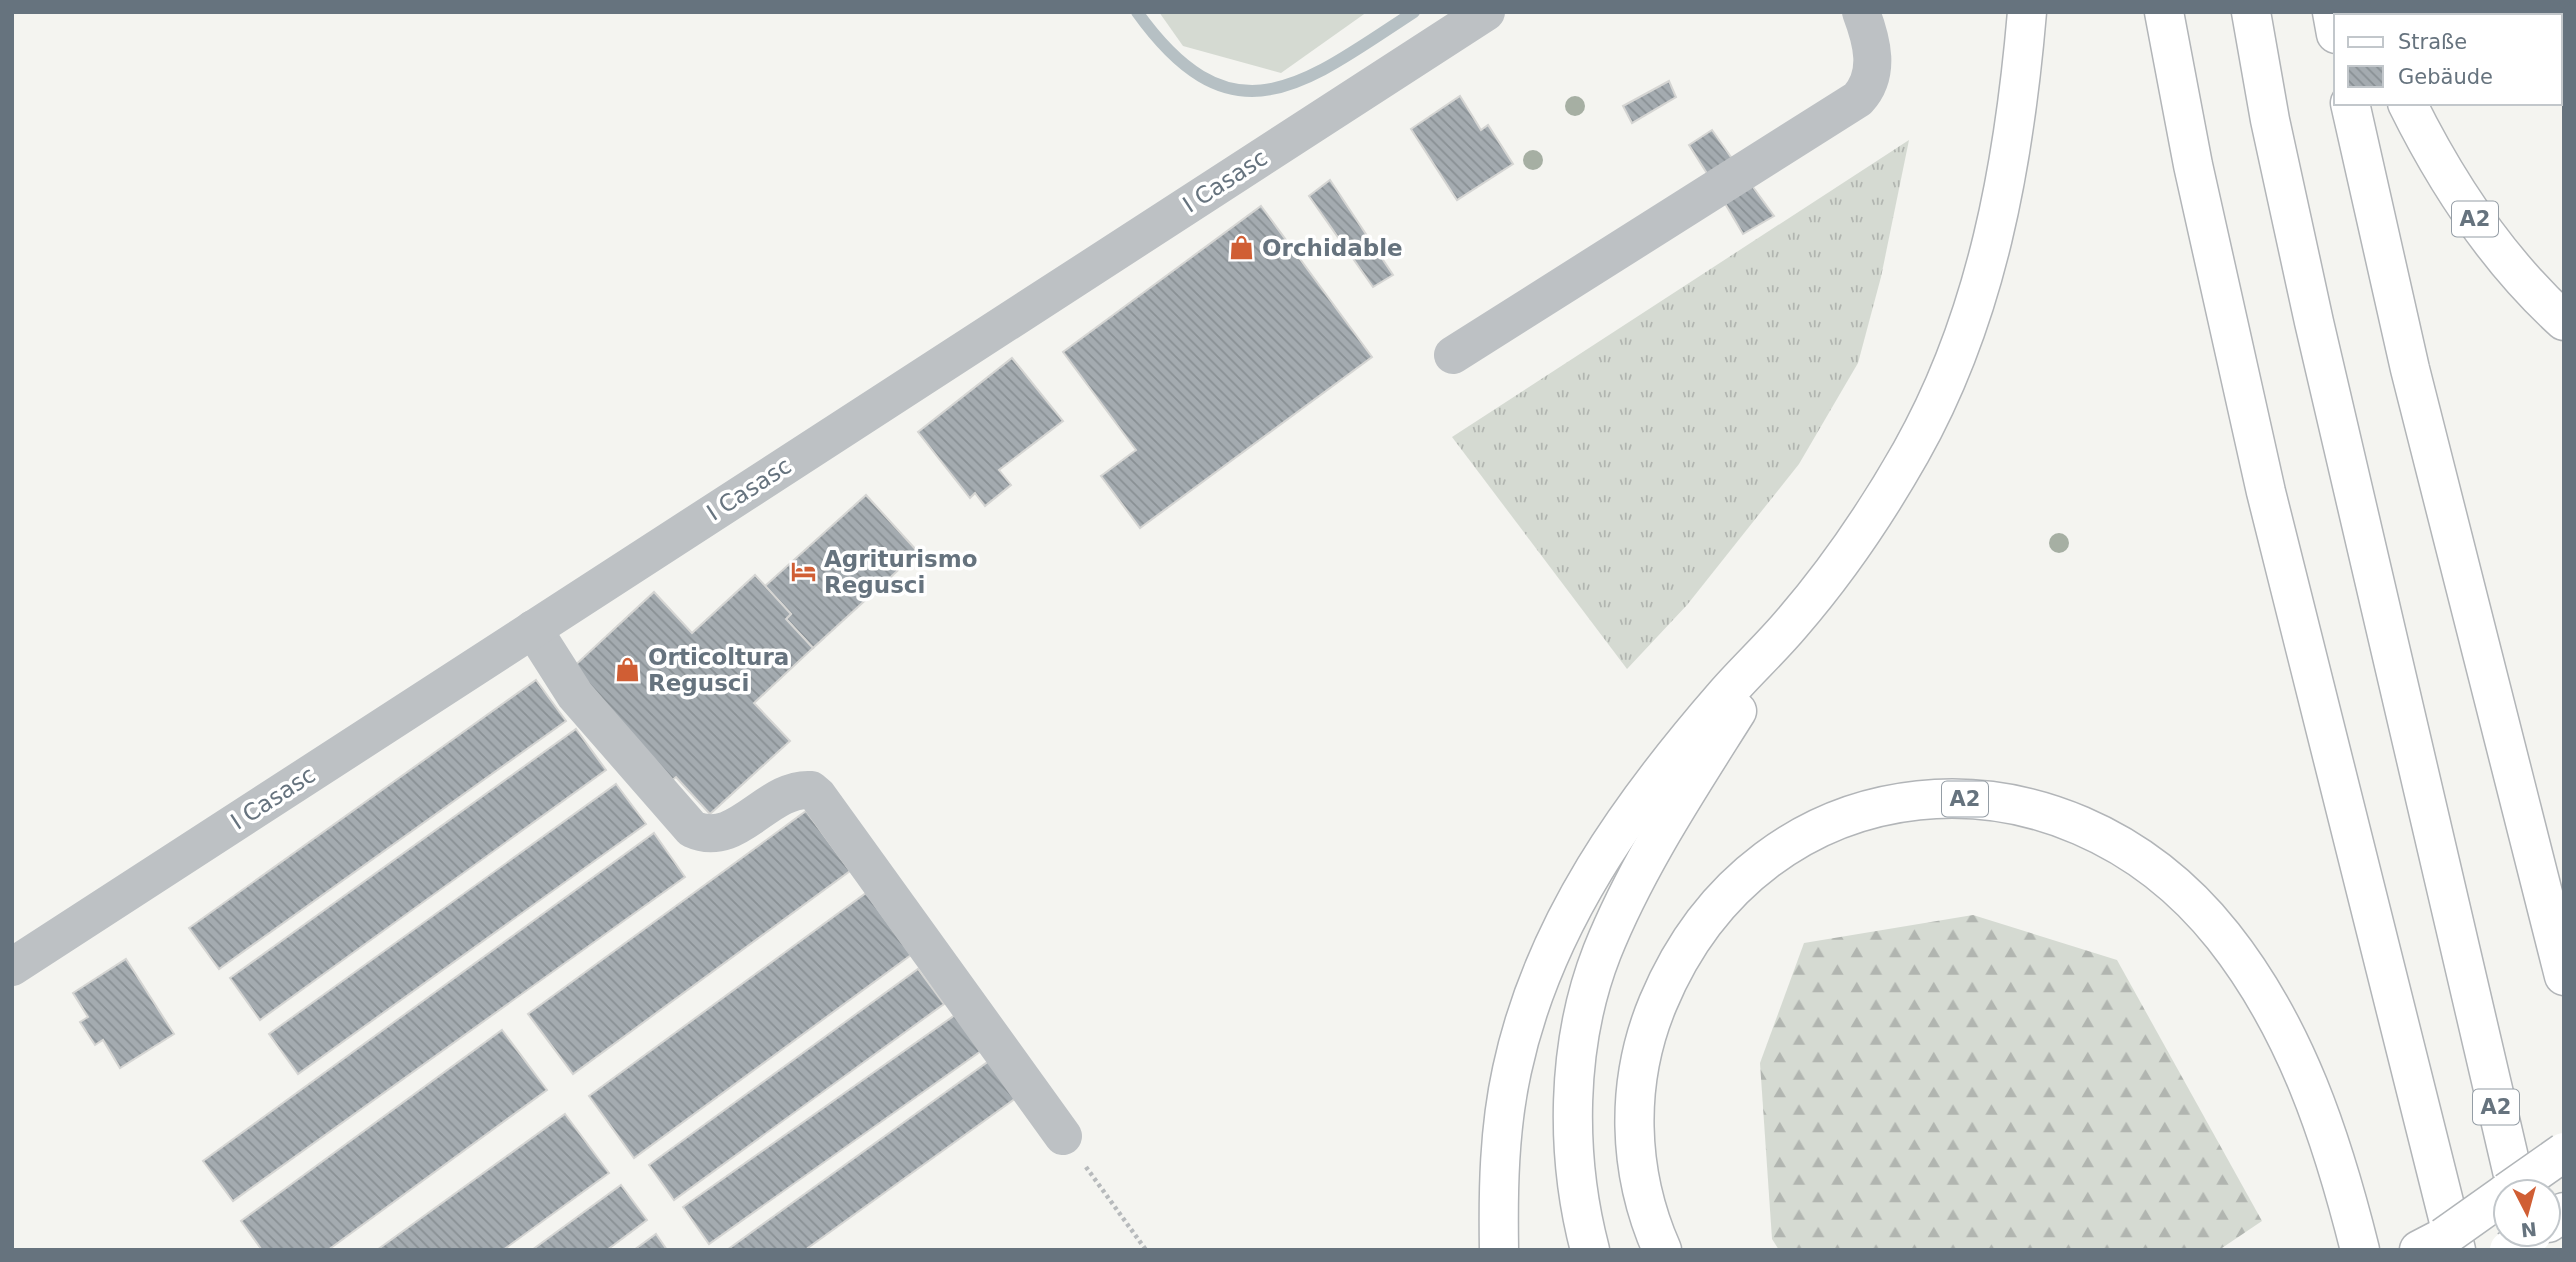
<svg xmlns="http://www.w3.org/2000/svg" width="2576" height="1262" viewBox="0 0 2576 1262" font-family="'DejaVu Sans',sans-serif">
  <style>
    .grass { fill: url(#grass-tufts) }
    .forest { fill: url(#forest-firs) }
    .pitch { fill: #d5dad2 }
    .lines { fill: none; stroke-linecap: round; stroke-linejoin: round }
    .stream { stroke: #b6c0c4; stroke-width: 12 }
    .building { fill: url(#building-back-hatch); stroke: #d5d5d3; stroke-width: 2 }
    .major-casing { stroke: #b1b5b8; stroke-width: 41 }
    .highway-casing { stroke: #b2b5b8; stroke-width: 41 }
    .path { stroke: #b7babc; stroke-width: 4.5; stroke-dasharray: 3.5 3.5; stroke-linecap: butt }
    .minor { stroke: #bdc1c4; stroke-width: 38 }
    .major { stroke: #fff; stroke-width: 38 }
    .highway { stroke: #fff; stroke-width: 38 }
    .major-bridge-casing { stroke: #b1b5b8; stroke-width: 41; stroke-linecap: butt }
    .major-bridge { stroke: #fff; stroke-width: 38 }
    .tree { fill: #a6afa3 }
    .labels { text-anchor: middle; stroke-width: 7; stroke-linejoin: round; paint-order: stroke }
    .shield { fill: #fff; stroke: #949da5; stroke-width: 2 }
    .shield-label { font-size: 21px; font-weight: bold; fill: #66737e }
    .street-label { font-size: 23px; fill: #66737e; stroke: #fff }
    .poi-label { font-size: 23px; font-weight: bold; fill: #66737e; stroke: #fff; text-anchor: start }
  </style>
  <defs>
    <pattern id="grass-tufts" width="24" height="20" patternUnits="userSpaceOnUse" patternTransform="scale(1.75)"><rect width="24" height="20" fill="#d5dad2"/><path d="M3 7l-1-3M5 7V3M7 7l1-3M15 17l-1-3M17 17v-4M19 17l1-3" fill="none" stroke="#b1b5b0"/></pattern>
    <pattern id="forest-firs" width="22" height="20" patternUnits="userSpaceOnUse" patternTransform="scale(1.75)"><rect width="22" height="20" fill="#d5dad2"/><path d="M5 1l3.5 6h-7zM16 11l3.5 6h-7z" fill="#b1b5b0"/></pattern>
    <pattern id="building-back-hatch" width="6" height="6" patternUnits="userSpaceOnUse" patternTransform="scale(1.75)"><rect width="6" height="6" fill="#a4abb0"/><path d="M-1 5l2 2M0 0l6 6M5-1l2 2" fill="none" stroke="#899094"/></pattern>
  </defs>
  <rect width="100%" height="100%" fill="#f4f4f0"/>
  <!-- grass -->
  <path class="grass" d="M1909,140L1881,277L1858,363L1799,464L1687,605L1627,669L1452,437Z"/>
  <!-- forest -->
  <path class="forest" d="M1973,915L2117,960L2262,1221L2219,1250H1779L1772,1239L1760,1063L1804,943Z"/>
  <!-- pitch -->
  <path class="pitch" d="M1159,12H1367L1281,73L1183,46Z"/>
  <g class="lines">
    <!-- stream -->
    <path class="stream" d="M1137,12C1233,146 1304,84 1414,12"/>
  </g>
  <!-- building -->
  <g class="building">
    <path d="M1669,81L1676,97L1632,123L1623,106Z"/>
    <path d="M1460,96L1481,130L1488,125L1513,164L1457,200L1411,129Z"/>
    <path d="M1712,130L1733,160L1708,175L1689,145Z"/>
    <path d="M1330,180L1393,275L1373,287L1309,196Z"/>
    <path d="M1750,183L1774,216L1743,234L1723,200Z"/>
    <path d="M1261,206L1372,357L1140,528L1101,476L1136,450L1063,352Z"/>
    <path d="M1012,358L1063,421L999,470L1011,485L985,506L975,493L970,498L918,432Z"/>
    <path d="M866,495L918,552L813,648L786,619L791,614L765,586Z"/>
    <path d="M755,575L791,614L786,619L813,648L754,703L790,741L710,814L676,777L671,781L571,669L654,592L692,633Z"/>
    <path d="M536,680L566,721L219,969L189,928Z"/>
    <path d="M576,729L606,770L260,1020L230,978Z"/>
    <path d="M616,784L646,824L298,1074L269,1034Z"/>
    <path d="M806,811L850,871L573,1074L528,1014Z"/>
    <path d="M654,833L685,877L233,1201L203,1161Z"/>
    <path d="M866,893L911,955L634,1158L589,1096Z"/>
    <path d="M126,959L174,1034L120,1068L103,1040L95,1045L80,1022L88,1017L73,993Z"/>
    <path d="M918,969L944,1004L674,1200L649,1165Z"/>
    <path d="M955,1015L981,1051L709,1244L683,1207Z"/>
    <path d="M502,1030L547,1090L328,1250H262L241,1221Z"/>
    <path d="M989,1061L1016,1098L805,1250H727Z"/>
    <path d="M565,1114L609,1173L503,1250H377Z"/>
    <path d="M621,1185L647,1220L607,1250H532Z"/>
    <path d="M656,1234L667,1250H634Z"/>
  </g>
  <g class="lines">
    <defs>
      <path id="major" d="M2548,1223L2564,1212"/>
      <g id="highway">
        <path d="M2164,12L2193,165L2266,492L2456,1250"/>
        <path d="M2251,12L2270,120L2314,322L2517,1192"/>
        <path d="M2332,12L2336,34"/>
        <path d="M2370,12L2371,16"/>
        <path d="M2350,103L2410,369L2564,976"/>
        <path d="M2407,103C2447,184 2497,260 2564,321"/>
        <path d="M1499,1250C1498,1190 1499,1129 1512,1070C1543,925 1630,804 1726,694C1747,670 1771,648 1792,623C1837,571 1877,512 1911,452C1987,317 2014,164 2027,12"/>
        <path d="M1590,1250C1565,1155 1566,1044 1602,952C1636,867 1688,789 1737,711"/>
        <path d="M1662,1250C1627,1171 1625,1082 1658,1003C1761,756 2061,732 2223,936C2296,1028 2332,1138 2360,1250"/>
        <path d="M2419,1250L2444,1237"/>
      </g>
    </defs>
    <!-- major casing -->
    <use href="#major" class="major-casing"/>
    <!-- highway casing -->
    <use href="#highway" class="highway-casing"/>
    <!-- path -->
    <path class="path" d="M1086,1167L1146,1250"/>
    <!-- minor -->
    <g class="minor">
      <path d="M1453,355L1858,99C1881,74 1872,41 1861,12"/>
      <path d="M533,629L575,695L692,829C738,850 766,787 811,790L818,796L1063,1136"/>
      <path d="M12,967L1486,12"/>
    </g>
    <!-- major -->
    <use href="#major" class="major"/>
    <!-- highway -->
    <use href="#highway" class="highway"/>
    <defs>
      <g id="major-bridge">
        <path d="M2507,1192L2564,1152"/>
        <path d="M2444,1237L2506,1193"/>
        <path d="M2509,1250L2532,1234"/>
      </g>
    </defs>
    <!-- major-bridge casing -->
    <use href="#major-bridge" class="major-bridge-casing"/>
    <!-- major-bridge -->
    <use href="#major-bridge" class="major-bridge"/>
  </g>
  <!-- trees -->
  <g class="tree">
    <circle cx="1575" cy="106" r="10"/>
    <circle cx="1533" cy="160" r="10"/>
    <circle cx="2059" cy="543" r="10"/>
  </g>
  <!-- icons -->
  <defs>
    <symbol id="shop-bare" viewBox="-9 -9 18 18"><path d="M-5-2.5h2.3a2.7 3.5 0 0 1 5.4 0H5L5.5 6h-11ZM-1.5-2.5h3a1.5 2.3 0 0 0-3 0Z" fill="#d05e34" stroke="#fff" stroke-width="2.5" paint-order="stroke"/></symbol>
    <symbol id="hotel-bare" viewBox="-9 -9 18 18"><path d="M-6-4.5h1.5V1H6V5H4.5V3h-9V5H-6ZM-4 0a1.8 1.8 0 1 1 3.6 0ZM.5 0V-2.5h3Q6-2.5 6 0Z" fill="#d05e34" stroke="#fff" stroke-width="2.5" paint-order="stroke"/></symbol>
  </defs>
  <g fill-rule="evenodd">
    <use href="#shop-bare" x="1224" y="230" width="35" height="35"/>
    <use href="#hotel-bare" x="786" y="554" width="35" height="35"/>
    <use href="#shop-bare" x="610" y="652" width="35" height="35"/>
  </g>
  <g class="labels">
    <!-- shield labels -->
    <g class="shield">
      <rect x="2452" y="201.5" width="46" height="35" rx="5"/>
      <rect x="1942" y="781.5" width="46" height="35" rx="5"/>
      <rect x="2473" y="1089.5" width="46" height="35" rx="5"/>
    </g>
    <g class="shield-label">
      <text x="2475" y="226">A2</text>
      <text x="1965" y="806">A2</text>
      <text x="2496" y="1114">A2</text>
    </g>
    <!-- street labels -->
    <g class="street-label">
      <text transform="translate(1225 181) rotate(-33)" y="8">I Casasc</text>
      <text transform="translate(749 489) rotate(-33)" y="8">I Casasc</text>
      <text transform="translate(273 798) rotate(-33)" y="8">I Casasc</text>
    </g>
    <!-- poi labels -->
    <g class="poi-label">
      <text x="1262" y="256">Orchidable</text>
      <text x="824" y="567">Agriturismo<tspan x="824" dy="26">Regusci</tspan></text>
      <text x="648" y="665">Orticoltura<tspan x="648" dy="26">Regusci</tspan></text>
    </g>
  </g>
  <!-- border -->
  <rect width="2576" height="1262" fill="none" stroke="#66737e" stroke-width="28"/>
  <!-- legend -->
  <rect x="2334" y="14" width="228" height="91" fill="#ffffff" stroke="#c2c7cb" stroke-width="2"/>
  <rect x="2348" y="37" width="35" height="10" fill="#ffffff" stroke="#c2c7cb" stroke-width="2"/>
  <text x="2398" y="49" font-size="21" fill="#66737e">Straße</text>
  <rect x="2348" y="66" width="35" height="21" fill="url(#building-back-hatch)" stroke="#c2c7cb" stroke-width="2"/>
  <text x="2398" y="84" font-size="21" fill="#66737e">Gebäude</text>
  <!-- north arrow -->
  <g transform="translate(2527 1213) rotate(174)"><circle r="33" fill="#ffffff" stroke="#c2c7cb" stroke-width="2"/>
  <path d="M0-5L12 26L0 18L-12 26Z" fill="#d05e34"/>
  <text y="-10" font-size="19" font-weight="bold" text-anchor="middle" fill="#66737e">N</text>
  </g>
</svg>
